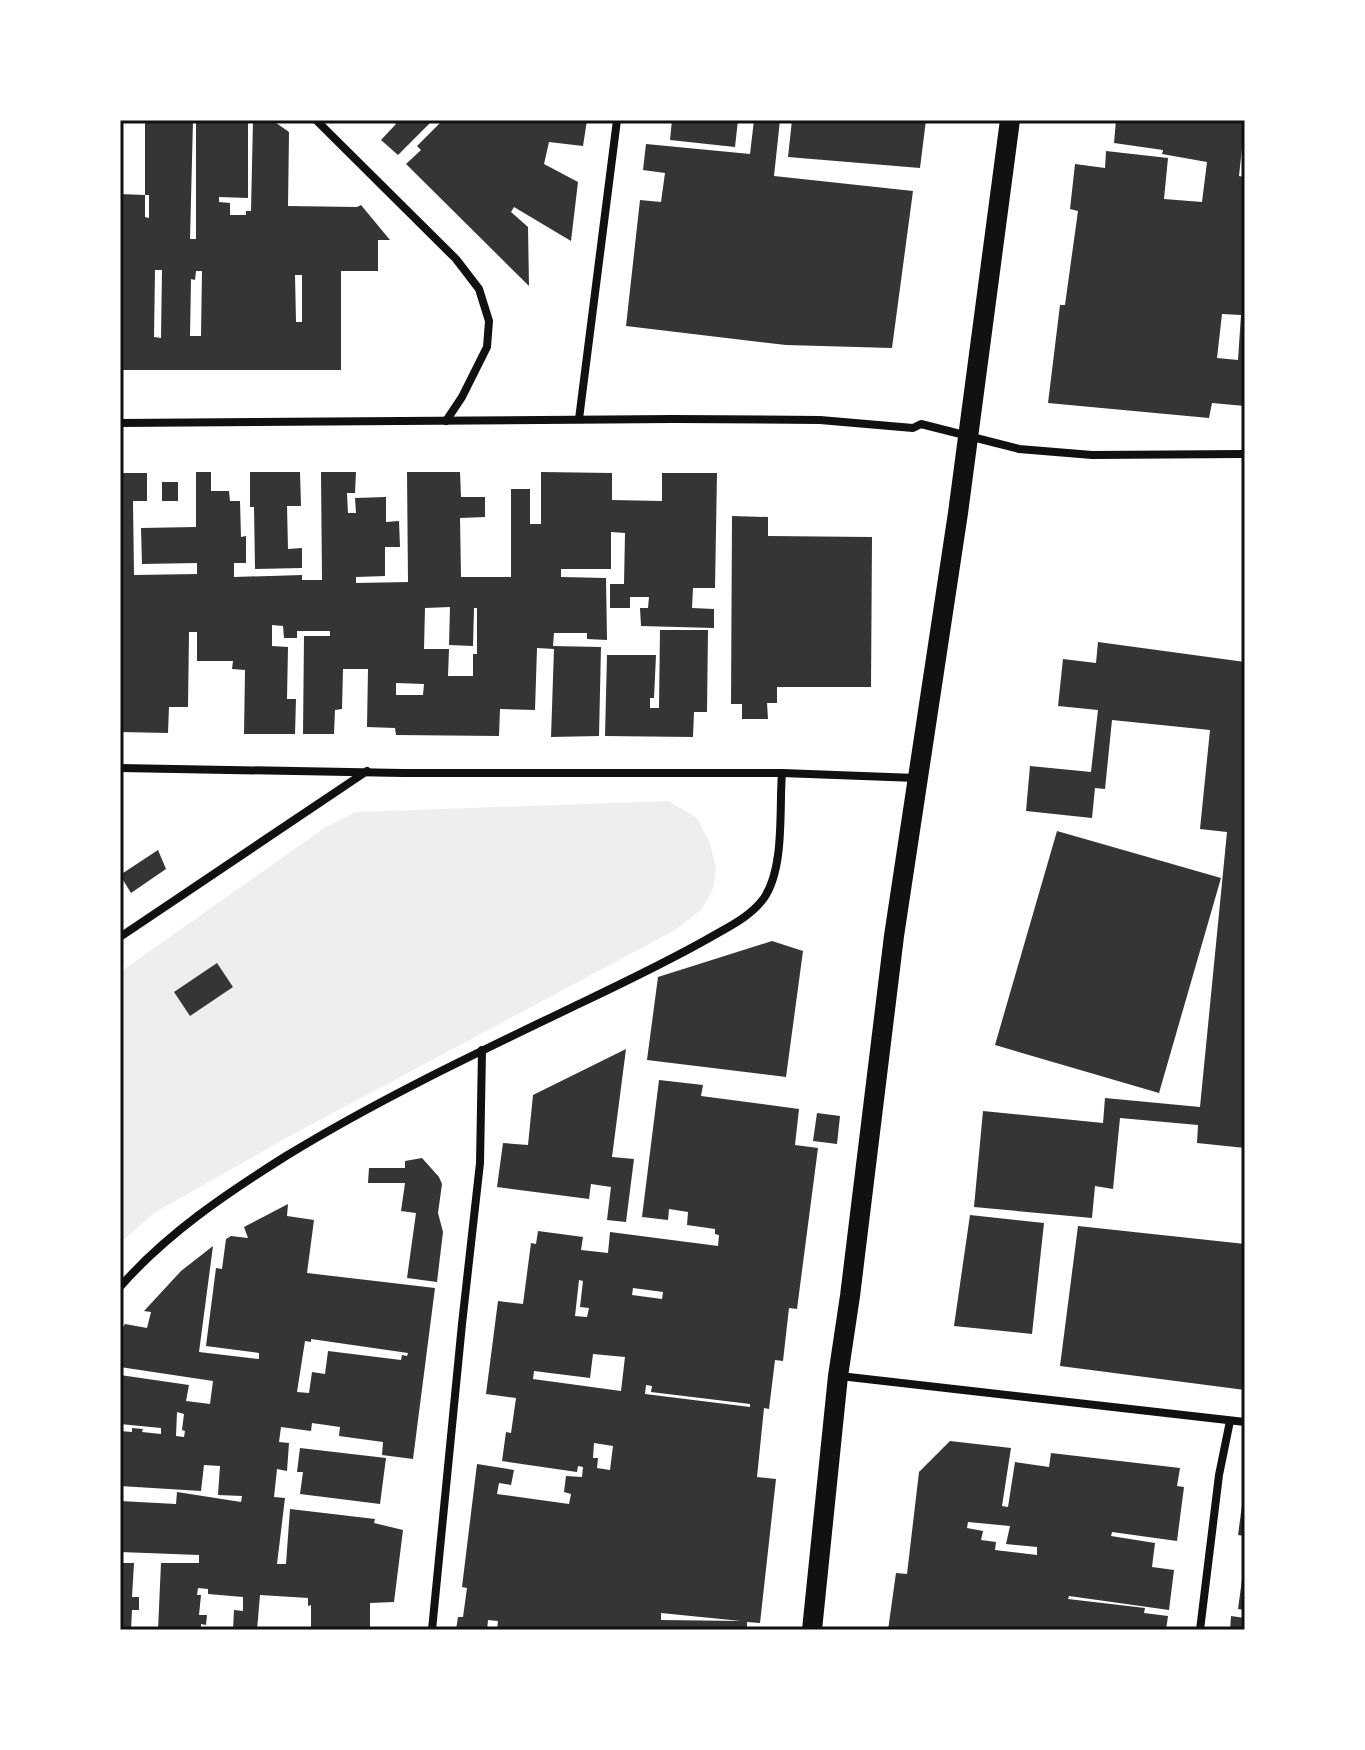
<svg xmlns="http://www.w3.org/2000/svg" width="1365" height="1750" viewBox="0 0 1365 1750" font-family="'IBM Plex Serif',serif">
  <style>
    .green { fill: #eee }
    .building { fill: #353535; fill-rule: evenodd }
    .lines { fill: none; stroke-linecap: round; stroke-linejoin: round }
    .minor { stroke: #111; stroke-width: 8 }
    .primary { stroke: #111; stroke-width: 20 }
    .neatline { fill: none; stroke: #111; stroke-width: 3 }
  </style>
  <rect width="100%" height="100%" fill="#fff"/>
  <!-- green -->
  <path class="green" d="M668,801L697,818L710,843L716,869L713,889L702,909L677,929L288,1137L154,1213L120,1243V972L326,827L356,812Z"/>
  <!-- building -->
  <g class="building">
    <path d="M145,120H193L190,239H196V120H248V198L219,197V202L230,203V215H246V211H251L253,120H272L289,132L288,206L357,207L361,205L390,240H378V271H341V370H120V194L145,195V217L149,218V195H145ZM155,270H162L161,338L154,337ZM196,271H202L201,336H190L191,279L195,280ZM295,275H302V322H296Z"/>
    <path d="M392,120H433L398,155L381,140L396,124Z"/>
    <path d="M443,120H587L583,146L549,142L544,164L578,182L571,241L514,207L511,212L528,227L529,286L406,164L421,150L417,146Z"/>
    <path d="M672,120H738L735,147L670,140Z"/>
    <path d="M754,120H780L774,176L913,191L892,348L786,345L626,326L640,200L661,202L665,173L643,170L646,144L750,154Z"/>
    <path d="M792,120H926L920,168L788,157Z"/>
    <path d="M1116,120H1245L1239,176L1245,177V406L1212,403L1209,418L1048,403L1060,305H1065L1078,211L1070,209L1075,164L1105,168L1106,151L1168,158L1164,199L1202,202L1207,162L1162,154L1163,150L1114,143ZM1222,314L1241,315L1238,360L1217,358Z"/>
    <path d="M196,472H211V491H229L230,501H240L241,537L246,536V563H234V577L302,575V580H322L321,472H356L355,493H347L348,513H356L355,498L386,497V522L399,521L400,547H385V576L356,577V583L408,582L407,472H460L461,497H485V517L460,518L461,577H511V489H530V524H541V472L612,473V500L662,501V473H717L715,588H693L692,608L714,609V628L641,626L640,608H648L649,597H630V608H610V584H624L625,533L611,532V569H561V577L606,578L607,640L587,639V633H554L553,646L601,647L599,736L551,737L554,649L537,648L535,710L500,709L499,736L396,735L395,728L367,727L368,669H343L342,709L335,710L334,734H303L304,636H330V631H297V638H284L283,626L272,625V646L288,647L287,699H296L295,734H244L245,670L232,669L233,661H197V632H189L188,707H169L168,733L120,732V473H147V501H133L134,575L197,574V563L142,564L141,528L196,527ZM450,607L449,645L473,646L474,608H477V654H473V676H448L449,649H424L425,608ZM396,683L424,684L423,695H396Z"/>
    <path d="M250,472H300L301,506H287L288,549L302,548V568L255,569L254,507H250Z"/>
    <rect x="162" y="482" width="16" height="19"/>
    <path d="M732,516L768,517V536L872,537L871,687H777V703H767L768,719H742V704H731Z"/>
    <path d="M660,630H708L707,712H694L693,737L605,736L607,655H656L654,698H650V708H659Z"/>
    <path d="M1098,642L1245,662V1148L1197,1143L1198,1125L1120,1118L1113,1189L1095,1186L1092,1218L974,1207L983,1111L1103,1123L1105,1098L1200,1107L1227,832L1200,829L1210,730L1112,720L1105,789L1095,788L1092,818L1026,811L1030,766L1091,772L1098,710L1058,706L1063,659L1096,663Z"/>
    <path d="M1057,831L1221,878L1159,1093L995,1045Z"/>
    <path d="M158,850L166,869L131,893L120,875Z"/>
    <path d="M772,941L803,951L786,1077L647,1060L658,977Z"/>
    <path d="M217,963L233,987L190,1016L174,992Z"/>
    <path d="M626,1049L612,1157L634,1159L626,1222L607,1220L611,1187L591,1184L589,1199L497,1187L503,1143L528,1145L533,1095Z"/>
    <path d="M659,1080L703,1085L701,1096L799,1109L795,1145L818,1148L797,1309L789,1308L783,1361L775,1360L769,1409L764,1408L757,1477L776,1479L760,1623L747,1622V1630H497L498,1621L488,1620L487,1630H456L458,1617H463L467,1588L462,1587L477,1464L514,1470L511,1485L499,1483L497,1494L569,1504L571,1494L564,1492L566,1476L582,1477L583,1467L578,1466L577,1472L502,1461L506,1432L511,1433L516,1398L486,1394L498,1301L523,1304L531,1243L536,1244L538,1231L583,1237L581,1250L608,1253L610,1232L718,1246L719,1235L715,1234V1229L687,1225L688,1212L669,1209L668,1220L642,1217ZM579,1280L583,1281L580,1307L589,1308L587,1317L575,1316ZM633,1288L663,1292L662,1299L632,1295ZM593,1354L625,1357L621,1391L533,1379L534,1371L590,1378ZM646,1385L652,1386L651,1392L750,1404V1407L645,1394ZM594,1443L613,1446L610,1470L597,1468L598,1458H593ZM661,1613L741,1621L661,1620Z"/>
    <path d="M817,1113L840,1116L837,1144L813,1141Z"/>
    <path d="M422,1158L439,1177L442,1184L438,1213L443,1232L437,1282L407,1278L416,1213L401,1211L405,1183H368L369,1168H405V1161Z"/>
    <path d="M288,1204L287,1216L314,1220L307,1273L435,1288L413,1459L382,1455L383,1442L339,1436L340,1427L312,1423L311,1431L281,1427L279,1442L289,1443L287,1471L277,1469L274,1497L285,1498L277,1564H286L290,1509L375,1519L374,1523L403,1530L394,1602L370,1603V1630H311V1605L308,1606V1598L260,1595L257,1630H233L234,1610L243,1611V1597L208,1594V1589L198,1588L197,1595H201L199,1615H207L206,1625L201,1624V1630H158L161,1563H199V1555L120,1552V1501L176,1504L177,1492L241,1502L242,1496L218,1495L220,1466L204,1465L201,1491L120,1486V1431L132,1432V1428L143,1429L142,1432L161,1434V1428L120,1424V1375L189,1385L186,1401L210,1404L213,1381L120,1367V1332L125,1324L147,1328L151,1312L144,1311L181,1271L213,1246L199,1352L259,1359V1353L206,1346L216,1268L222,1269L226,1239L231,1236L248,1238L244,1227ZM311,1339L408,1353L407,1356L402,1355L401,1360L328,1351L325,1374L312,1372L309,1393L297,1392L305,1341L311,1342ZM177,1412L184,1414L182,1430L185,1431L184,1437L176,1436Z"/>
    <path d="M970,1215L1044,1223L1032,1334L954,1326Z"/>
    <path d="M1078,1226L1245,1244V1390L1060,1366Z"/>
    <path d="M950,1441L1011,1448L1002,1506L1008,1507L1015,1462L1049,1467L1051,1453L1180,1468L1177,1486L1184,1487L1177,1541L1112,1532L1111,1536L1155,1543L1152,1567L1174,1570L1169,1610L1069,1596L1068,1599L1145,1608L1144,1613L1168,1616L1166,1630H888L896,1573L907,1574L919,1472ZM968,1522L1010,1526L1006,1544L1037,1547V1555L995,1550L996,1542L981,1540L983,1531L967,1528Z"/>
    <path d="M300,1448L386,1458L380,1504L300,1494L303,1472H297Z"/>
    <path d="M1243,1498H1245V1536L1238,1535Z"/>
    <path d="M120,1563H134L132,1597H139V1610H132L131,1630H120Z"/>
    <path d="M1243,1572H1245V1610L1238,1609Z"/>
    <path d="M1231,1616L1245,1618V1630H1230Z"/>
  </g>
  <g class="lines">
    <!-- minor -->
    <g class="minor">
      <path d="M316,120L456,259L479,289L489,321L487,347L462,397L446,421"/>
      <path d="M579,419L617,120"/>
      <path d="M120,423L673,419L820,420L913,428L921,424L1019,449L1092,455L1245,454"/>
      <path d="M120,768L403,773H782L916,778"/>
      <path d="M120,937L367,771"/>
      <path d="M120,1287C166,1234 227,1193 286,1156C381,1098 481,1051 581,1003C625,982 669,961 711,937C730,926 751,916 764,898C785,867 779,809 782,773"/>
      <path d="M840,1376L1245,1422"/>
      <path d="M432,1630L462,1324L480,1163L482,1050"/>
      <path d="M1200,1630L1219,1475L1230,1421"/>
    </g>
    <!-- primary -->
    <path class="primary" d="M812,1630L838,1376L850,1296L894,936L958,513L1010,120"/>
  </g>
  <!-- border -->
  <rect width="1365" height="1750" fill="none" stroke="#ffffff" stroke-width="244"/>
  <rect x="122" y="122" width="1121" height="1506" class="neatline"/>
</svg>
